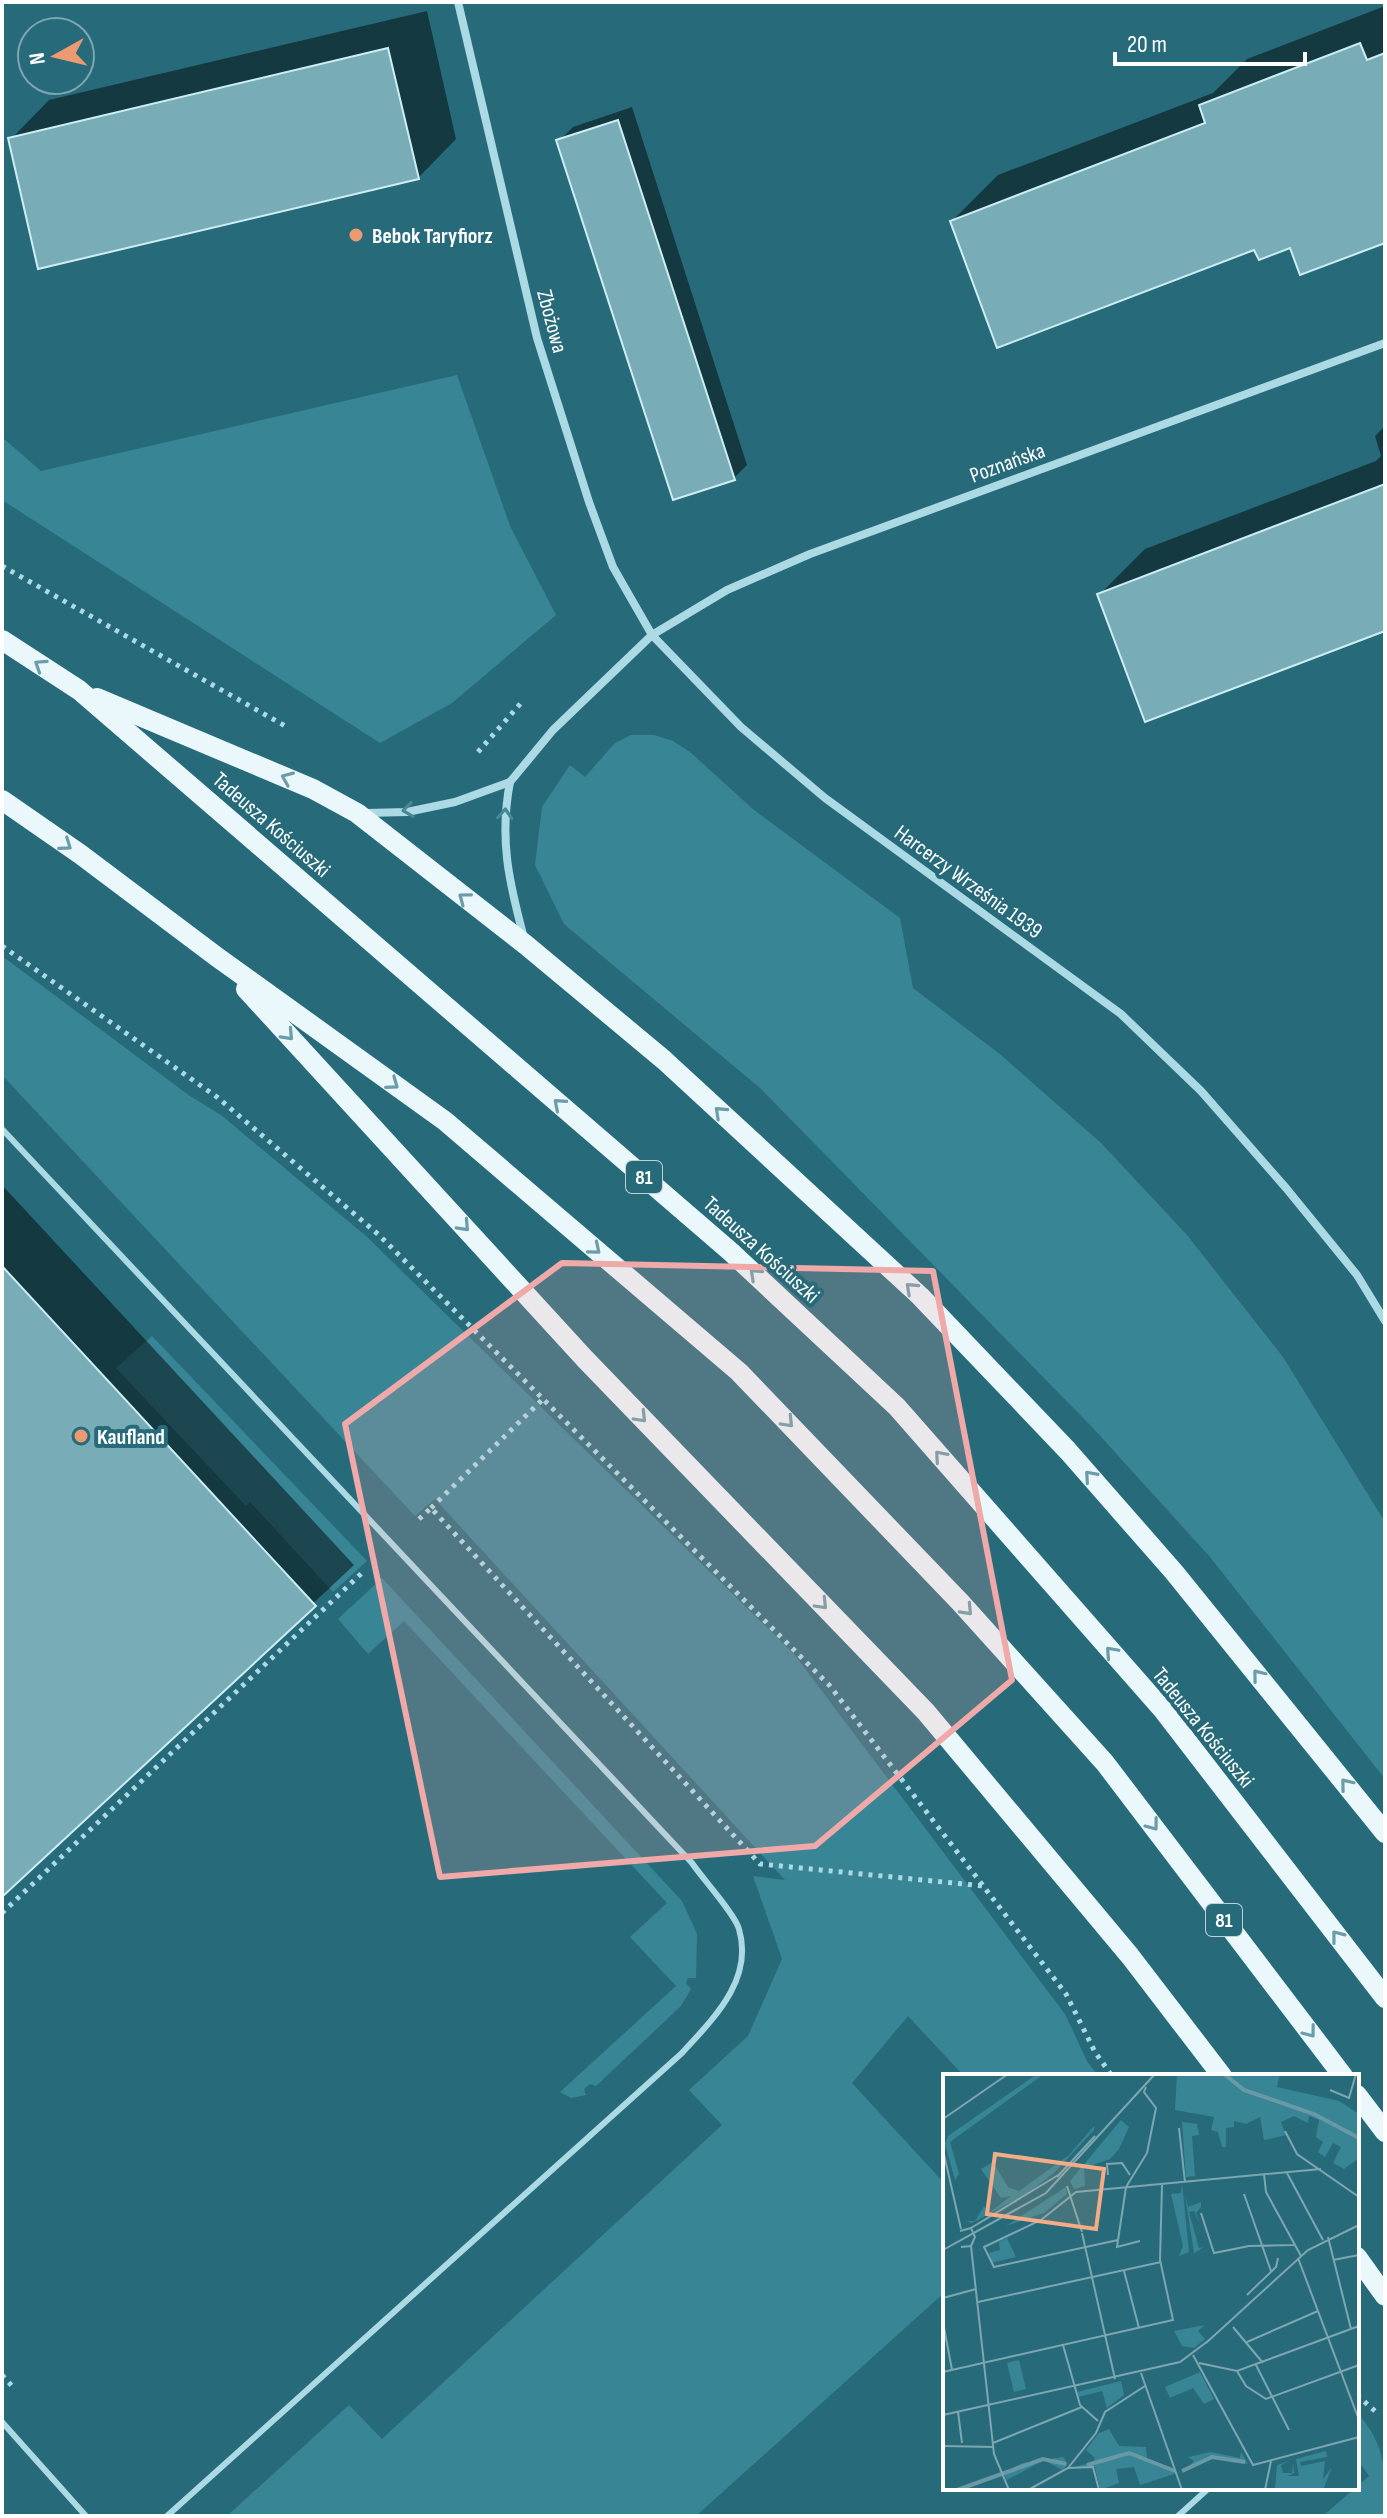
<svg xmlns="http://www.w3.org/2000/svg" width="1387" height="2518" viewBox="0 0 1387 2518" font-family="'Sofia Sans Condensed',sans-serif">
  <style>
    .green { fill: #388596 }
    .shadow { fill: #0007 }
    .building { fill: #78adb8; stroke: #cdedf3; stroke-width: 2 }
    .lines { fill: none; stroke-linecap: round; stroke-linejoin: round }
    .path { stroke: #abdae4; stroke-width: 5; stroke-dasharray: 4 6; stroke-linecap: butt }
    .lane { stroke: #abdae4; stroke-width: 6 }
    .street { stroke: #abdae4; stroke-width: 8 }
    .primary { stroke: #eaf8fc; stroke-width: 20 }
    .oneway { stroke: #6b9ca8 }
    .oneway2 { stroke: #488795 }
    .marked { fill: #efa9a9; fill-opacity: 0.2; stroke: #efa9a9; stroke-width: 6; stroke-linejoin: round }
    .poi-dot { fill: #eb9a71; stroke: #276b7b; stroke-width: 3 }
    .labels { text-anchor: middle; stroke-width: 8; stroke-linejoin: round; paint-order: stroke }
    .shield { fill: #276b7b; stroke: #bed3d7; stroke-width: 2 }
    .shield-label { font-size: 20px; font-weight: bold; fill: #fff }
    .poi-label { font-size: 22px; font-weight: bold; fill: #fff; stroke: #276b7b; text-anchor: start }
    .street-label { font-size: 22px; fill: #fff; stroke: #276b7b }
    .inset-river { fill: none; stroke: #6999a4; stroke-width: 4 }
    .inset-road { fill: none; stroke: #7da6b0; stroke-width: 2 }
    .view { fill: #f4ac86; fill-opacity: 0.15; stroke: #f4ac86; stroke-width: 4 }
    .inset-edge { fill: none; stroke: #fff; stroke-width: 4 }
  </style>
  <rect width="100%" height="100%" fill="#276b7b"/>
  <!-- green -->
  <g class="green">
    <path d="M457,375L510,526L556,615L452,703L380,743L2,500V437L41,471Z"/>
    <path d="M631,735H654L673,741L690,752L754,810L900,918L913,988L1001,1055L1101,1143L1187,1235L1283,1357L1385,1522V1779L1210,1557L1093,1428L760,1088L564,924L535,865L542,807L570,765L585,777L615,743Z"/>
    <path d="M2,956L190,1096L221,1115L366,1236L794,1654L1065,2014L1087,2061L1098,2076H964L908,2016L852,2083L945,2184V2292L696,2516H227L349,2405L382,2439L722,2125L689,2090L748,2036L782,1959L753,1876L785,1880L435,1499L415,1516L2,1075Z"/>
    <path d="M152,1336L367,1561L333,1592L250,1502L246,1506L116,1368Z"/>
    <path d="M382,1578L682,1901L697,1934L696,1978H688L686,1983L691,1989L681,2006L596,2086L590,2084L584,2089L586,2095L571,2098L560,2092L676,1986L630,1937L667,1903L404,1621L368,1654L338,1619Z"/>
    <path d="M1357,2413C1387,2446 1385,2470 1385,2516H1323L1369,2476L1357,2459Z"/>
  </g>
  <!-- shadow -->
  <g class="shadow">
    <path d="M1385,6V241L1255,247L952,221L998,175L1213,93L1247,59Z"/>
    <path d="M427,11L456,139L418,178L11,139L49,100Z"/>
    <path d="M632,107L747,465L734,478L559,141L573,127Z"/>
    <path d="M1385,426V629L1100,594L1145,549L1376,461L1381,456L1375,436Z"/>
    <path d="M2,1185L354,1565L2,1896Z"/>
  </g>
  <!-- building -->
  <g class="building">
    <path d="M1360,43L1367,60L1385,53V243L1300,275L1290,248L1259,260L1254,250L997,348L950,221L1205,123L1199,105Z"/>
    <path d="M388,48L419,179L38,269L8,138Z"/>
    <path d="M618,120L735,480L673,500L556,140Z"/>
    <path d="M1385,484V631L1145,722L1097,594Z"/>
    <path d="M2,1266L316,1606L2,1897Z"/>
  </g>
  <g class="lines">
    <!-- path -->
    <g class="path">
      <path d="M2,566L287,727"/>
      <path d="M478,752L522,702"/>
      <path d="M2,946L217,1097L379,1235L830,1686L1066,1994L1095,2052L1112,2076"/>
      <path d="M431,1508L543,1399"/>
      <path d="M419,1519L431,1508L760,1864L984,1886"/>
      <path d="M2,1913L365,1570"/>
      <path d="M2,2375L12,2386"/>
      <path d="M1357,2395L1376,2412"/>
    </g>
    <!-- lane -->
    <g class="lane">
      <path d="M2,1129L692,1863C702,1878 735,1914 739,1929C754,1980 713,2019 682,2053L167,2516"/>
      <path d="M2,2422L86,2516"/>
      <path d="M1178,2516L1209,2488"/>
    </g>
    <!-- street -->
    <g class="street">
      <path d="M458,2L537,338L589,502L613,567L652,635L741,727L825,798L1121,1014L1201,1091L1286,1188L1357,1275L1385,1321"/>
      <path d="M510,782C499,839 509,882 524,938"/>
      <path d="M366,813L407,812L455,802L510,782L553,730L652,635L727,590L810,554L1385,343"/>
    </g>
    <!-- primary -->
    <g class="primary">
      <path d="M2,640L79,690L731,1252L897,1407L1163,1710L1385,1998"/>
      <path d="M97,698L313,789L357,813L526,945L664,1060L920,1296L1068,1451L1174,1572L1385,1833"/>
      <path d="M2,800L80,854L217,957L445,1121L739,1372L960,1602L1105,1763L1343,2076"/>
      <path d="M246,989L585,1359L926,1712L1130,1956L1222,2076"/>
      <path d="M1357,2095L1385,2132"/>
      <path d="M1357,2257L1385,2296"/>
    </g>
  </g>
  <!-- one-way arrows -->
  <defs><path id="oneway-chevron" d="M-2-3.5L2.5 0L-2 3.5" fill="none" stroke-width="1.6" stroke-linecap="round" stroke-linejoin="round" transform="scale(2)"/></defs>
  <g class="oneway">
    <use href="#oneway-chevron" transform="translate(40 665) rotate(-147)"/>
    <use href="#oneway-chevron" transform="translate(287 778) rotate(-157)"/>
    <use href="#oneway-chevron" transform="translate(66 845) rotate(35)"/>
    <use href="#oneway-chevron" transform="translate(464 898) rotate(-143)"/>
    <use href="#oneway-chevron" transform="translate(288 1035) rotate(47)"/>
    <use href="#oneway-chevron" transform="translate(393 1084) rotate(36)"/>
    <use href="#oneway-chevron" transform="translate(559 1104) rotate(-139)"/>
    <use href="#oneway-chevron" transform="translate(720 1112) rotate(-137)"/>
    <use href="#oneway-chevron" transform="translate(464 1226) rotate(47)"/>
    <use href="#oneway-chevron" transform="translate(595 1249) rotate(40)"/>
    <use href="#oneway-chevron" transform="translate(755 1274) rotate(-137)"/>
    <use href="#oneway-chevron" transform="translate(911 1288) rotate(-137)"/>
    <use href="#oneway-chevron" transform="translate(641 1417) rotate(46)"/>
    <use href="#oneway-chevron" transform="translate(788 1422) rotate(46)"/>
    <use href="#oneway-chevron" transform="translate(940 1456) rotate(-131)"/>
    <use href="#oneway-chevron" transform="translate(1090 1476) rotate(-131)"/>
    <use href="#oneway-chevron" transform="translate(822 1604) rotate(46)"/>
    <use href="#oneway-chevron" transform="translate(967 1610) rotate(47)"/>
    <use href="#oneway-chevron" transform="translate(1111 1652) rotate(-132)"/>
    <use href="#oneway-chevron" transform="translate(1258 1675) rotate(-129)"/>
    <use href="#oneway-chevron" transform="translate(1346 1784) rotate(-129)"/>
    <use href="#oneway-chevron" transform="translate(1153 1825) rotate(53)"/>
    <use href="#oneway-chevron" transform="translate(1337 1936) rotate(-128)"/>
    <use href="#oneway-chevron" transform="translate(1310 2032) rotate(53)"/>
  </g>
  <g class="oneway2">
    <use href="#oneway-chevron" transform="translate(408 810) rotate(173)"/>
    <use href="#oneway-chevron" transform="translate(505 814) rotate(-86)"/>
  </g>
  <!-- marked area -->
  <path class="marked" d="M562,1263L933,1271L1012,1680L815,1846L440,1877L345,1424Z"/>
  <!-- markers -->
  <g class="poi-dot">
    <circle cx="356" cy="235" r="8"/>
    <circle cx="81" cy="1436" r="8"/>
  </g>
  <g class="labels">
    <!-- shield labels -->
    <g class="shield">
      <rect x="626" y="1161" width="36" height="32" rx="6"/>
      <rect x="1206" y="1904" width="36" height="32" rx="6"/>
    </g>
    <g class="shield-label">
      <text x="644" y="1184">81</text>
      <text x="1224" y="1927">81</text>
    </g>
    <!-- poi labels -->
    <g class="poi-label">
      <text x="372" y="243">Bebok Taryfiorz</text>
      <text x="97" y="1444">Kaufland</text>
    </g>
    <!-- street labels -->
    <g class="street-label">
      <text transform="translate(553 321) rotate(75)" y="8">Zbożowa</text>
      <text transform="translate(1007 462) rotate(-20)" y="8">Poznańska</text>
      <text transform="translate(272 824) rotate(41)" y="8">Tadeusza Kościuszki</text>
      <text transform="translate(969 881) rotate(36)" y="8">Harcerzy Września 1939</text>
      <text transform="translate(762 1249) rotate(42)" y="8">Tadeusza Kościuszki</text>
      <text transform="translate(1204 1727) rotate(51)" y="8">Tadeusza Kościuszki</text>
    </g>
  </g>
  <!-- overview -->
  <g transform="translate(943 2074)">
    <rect width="416" height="416" fill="#276b7b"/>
    <path d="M94,0H101L7,68L16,100L12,106L2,70L5,62ZM234,0H337L334,13L396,27L416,40V84L401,95L390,89L398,73L390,69L382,83L375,78L380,68L373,63L376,46L366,42L365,49L351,42L338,48L343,61L321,66L317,43L303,50L291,47V53L283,54V73H279L275,58L268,56L271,43L232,36ZM178,46L186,53L176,75L167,85L141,94L142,112L131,115L127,107ZM239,48L254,50L256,61L249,62L252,102L243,103ZM151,52V56L112,98L85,119L29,149L23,147H32L41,132L46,139L68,122L58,124L38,95L50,88L65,113L76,117L126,81ZM239,109L246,178L236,182L240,172L228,120L238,119ZM123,113L124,120L101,139L63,152ZM242,121L245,133L258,128V133L253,139L257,151L251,137L246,138L256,174L261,173L251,179ZM64,164L73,183L48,189L46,179L57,176L56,168ZM262,251L255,257L262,265L251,274L239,272L231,257ZM76,286L83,315L71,318L64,289ZM257,298L271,325L261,330L250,314L227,324L222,313ZM178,307L181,321L164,334L159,317L135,323L134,318ZM166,355L176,372L203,373L204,386L234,399L197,411L191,393L173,395L176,409L157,416L152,393H132L150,388L152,384L143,376L156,359ZM383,377L384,383L357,388L358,392L382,387L380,405L389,393L380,416L332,415L334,391L349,386L338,391L340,399H349L350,389L351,399L345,402H356L353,385ZM268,378L297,384L298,378L305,390L271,384L239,399L251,387L245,383ZM120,383L125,390L119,396L101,386L64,406L60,398L80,389Z" fill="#388596"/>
    <path class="inset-river" d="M281,0L301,16L371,40L416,64M144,391L186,379L232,397M239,397L269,383L302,388M14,416L100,385L123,390"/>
    <path class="inset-road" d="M387,16L406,24L413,0M0,45L65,0M236,54L242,108M342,57L354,80L416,123M0,76L18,155M344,99L380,166M321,100L323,118L358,182M165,101L164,90L179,89L187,101M114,103L152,62M124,112L139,158M301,120L328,197M258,139L271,179L306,172L351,171M28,154L117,100M17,157L28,154L32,163L28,172L18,173M139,159L172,305M385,163L408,255M175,166L51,193L41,173L98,146L133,118L378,95M197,167L174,173L183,113L204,79L213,34L201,18L203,13M28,172L51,380L66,416M0,176L103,119L212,0M355,184L416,346M390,186L416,181M181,197L196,254M304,221L333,193L335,184M0,224L33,215M35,228L218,188M0,248L9,296M290,253L320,289M304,268L375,237M263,269L365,176L416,151M120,271L137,331L155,347M250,281L310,391L416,363M256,289L294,297L416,252M313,291L346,356M294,297L303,312L323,325L416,291M0,298L230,246L217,186L219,111M198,299L239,416M15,338L19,369M0,341L237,288L265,267M50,369L139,333M0,372L51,373M125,394L150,393L156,416M85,416L125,394L153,359L162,338L202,312M322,416L328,387"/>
    <path class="view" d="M52,80L161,95L153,155L44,140Z"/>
    <rect width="416" height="416" class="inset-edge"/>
  </g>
  <!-- border -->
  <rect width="1387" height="2518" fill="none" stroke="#ffffff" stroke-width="8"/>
  <!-- north arrow -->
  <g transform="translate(56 56) rotate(262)"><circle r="38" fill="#276b7b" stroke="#7da6b0" stroke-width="2"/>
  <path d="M0-6L14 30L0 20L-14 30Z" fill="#eb9a71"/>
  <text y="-12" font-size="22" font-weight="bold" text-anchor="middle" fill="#ffffff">N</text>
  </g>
  <!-- scale -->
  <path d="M1115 52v12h190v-12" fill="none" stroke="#ffffff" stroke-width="4"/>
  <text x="1127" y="52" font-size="24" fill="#ffffff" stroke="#276b7b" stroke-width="6" paint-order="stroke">20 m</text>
</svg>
